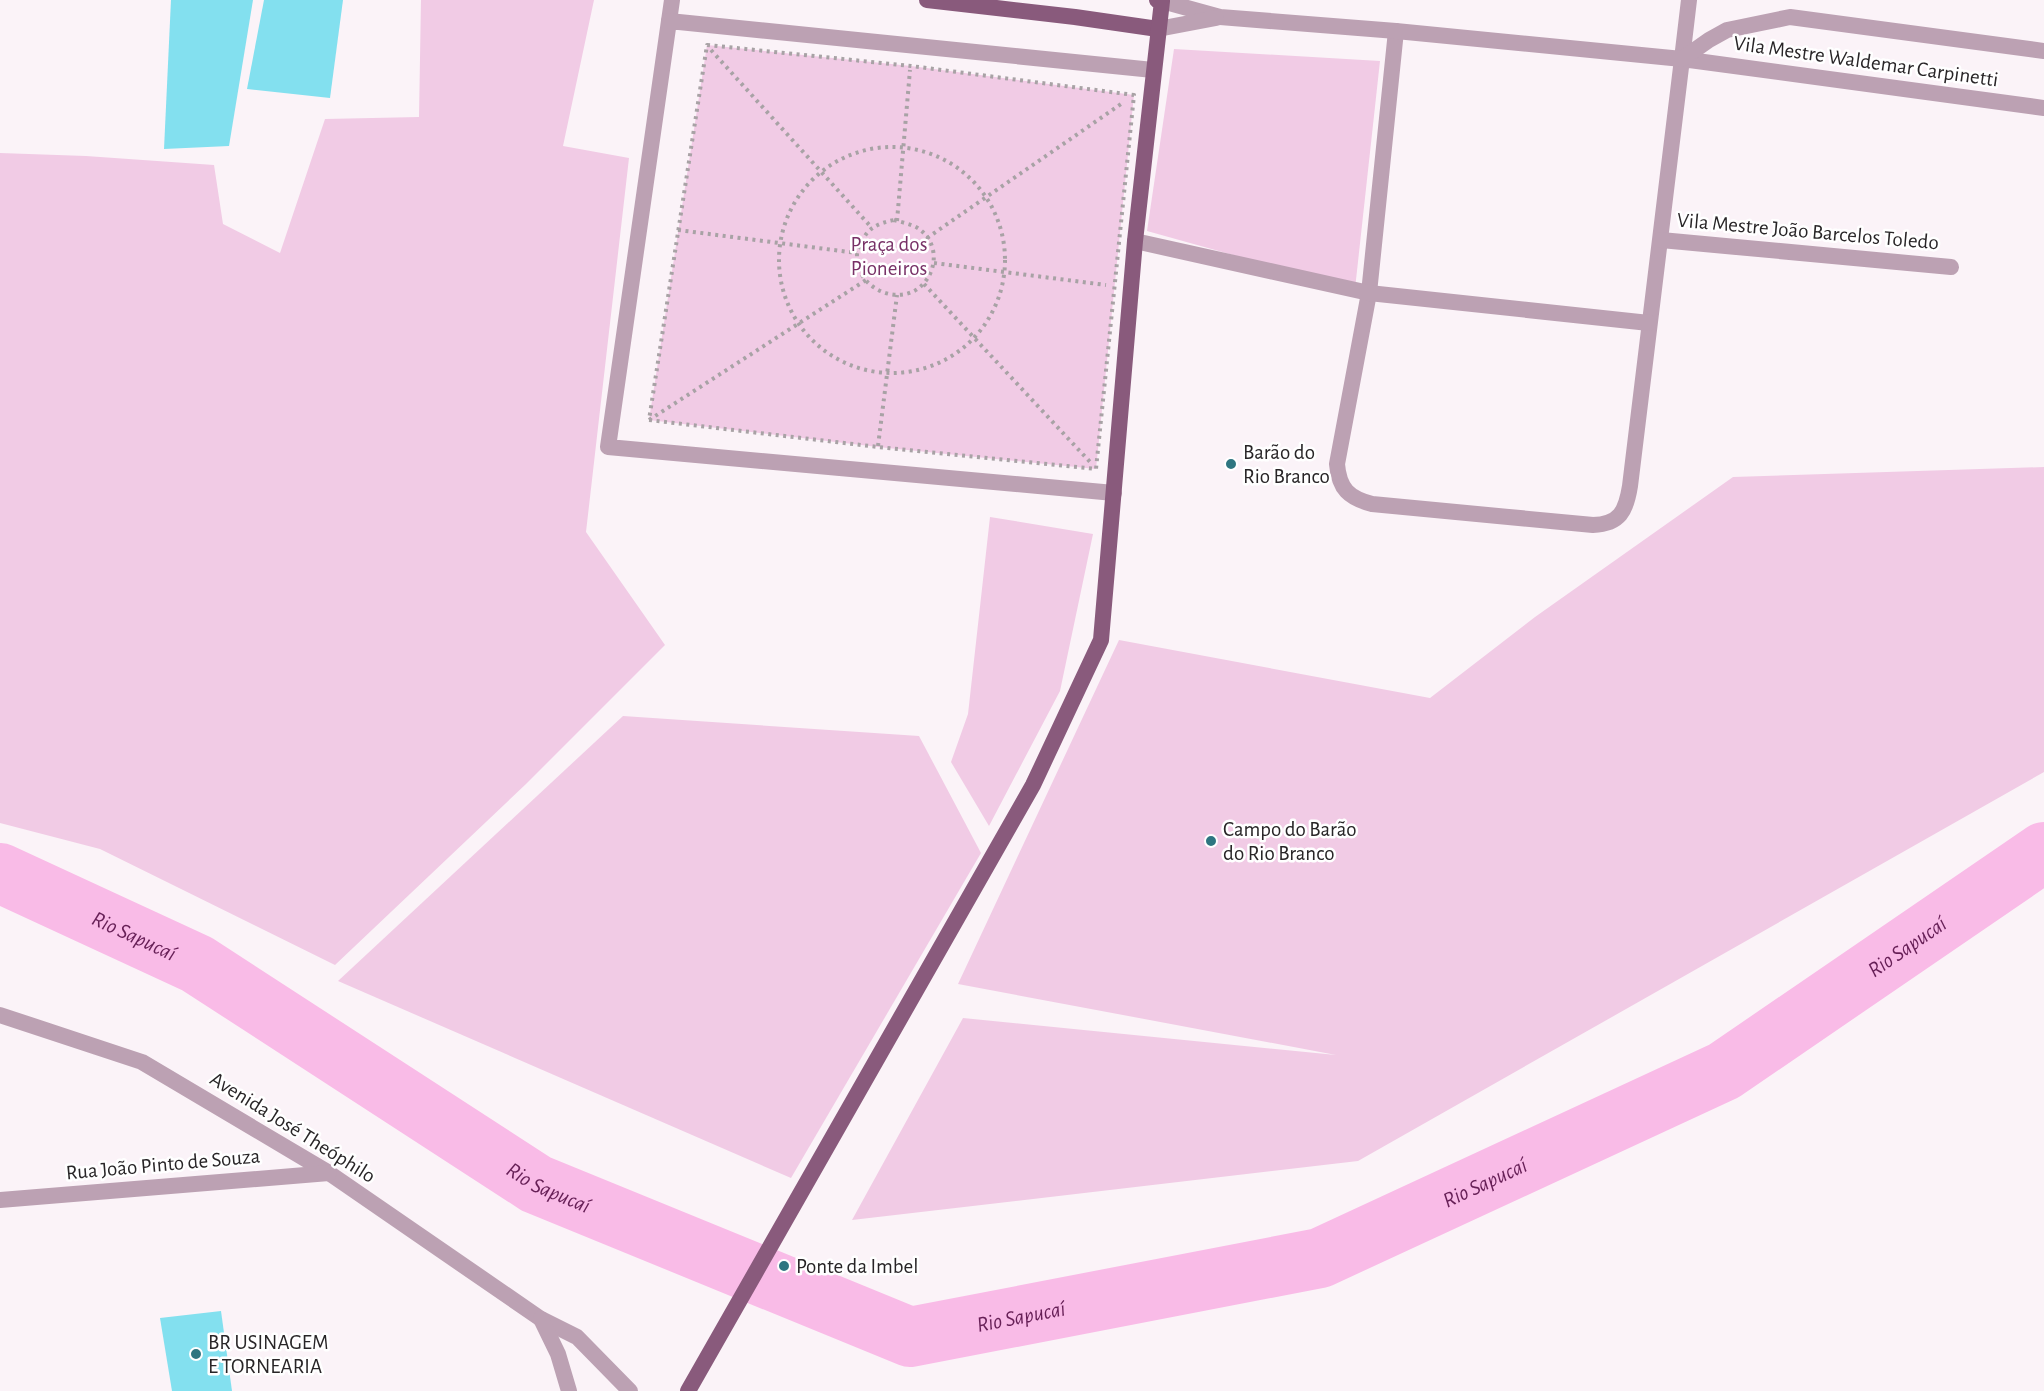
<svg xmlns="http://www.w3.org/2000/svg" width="2044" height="1391" viewBox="0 0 2044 1391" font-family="'Alegreya Sans',sans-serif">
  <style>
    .green { fill: #f1cbe5 }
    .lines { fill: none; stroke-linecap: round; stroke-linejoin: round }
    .river { stroke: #f9bbe7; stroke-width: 60 }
    .building { fill: #83e0ef }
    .path { stroke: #a8a2a5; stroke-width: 4; stroke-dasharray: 3 4.5; stroke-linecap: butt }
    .service { stroke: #bca1b3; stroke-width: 16 }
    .minor { stroke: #bca1b3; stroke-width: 16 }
    .tertiary { stroke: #bca1b3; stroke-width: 16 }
    .primary { stroke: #895a7c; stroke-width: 16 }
    .poi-dot { fill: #2e7580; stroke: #fff; stroke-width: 2 }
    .labels { text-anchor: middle; stroke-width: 5; stroke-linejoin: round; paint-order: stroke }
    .street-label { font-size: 21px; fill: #282527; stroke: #fff }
    .park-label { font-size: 21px; fill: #783167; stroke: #fff }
    .poi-label { font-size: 21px; fill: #282527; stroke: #fff; text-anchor: start }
    .water-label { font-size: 22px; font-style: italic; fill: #661f56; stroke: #fff }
  </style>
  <rect width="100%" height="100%" fill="#fbf3f8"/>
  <!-- green -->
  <g class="green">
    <path d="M421,0H594L563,146L629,158L586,532L665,645L526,784L335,965L100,849L0,823V153L86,156L214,165L223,224L280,253L325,119L419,117Z"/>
    <path d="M707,45L911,66L1134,95L1096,469L878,447L649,420Z"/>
    <path d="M1174,49L1380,61L1355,289L1147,231Z"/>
    <path d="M2044,467V772L1358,1161L852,1220L963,1018L1336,1055L958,984L1119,640L1430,698L1535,617L1733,477Z"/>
    <path d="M990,517L1093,534L1060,691L989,826L951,762L968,714Z"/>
    <path d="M623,716L919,736L981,853L791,1178L338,981Z"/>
  </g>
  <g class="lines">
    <!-- river -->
    <path class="river" id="s1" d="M0,873L197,964L536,1184L910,1337L1320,1258L1724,1071L2044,852"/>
  </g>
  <!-- building -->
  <g class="building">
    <path d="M171,0H253L229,146L164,149Z"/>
    <path d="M264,0H343L330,98L247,89Z"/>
    <path d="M221,1311L232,1391H172L160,1318Z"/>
  </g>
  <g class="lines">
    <!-- path -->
    <g class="path">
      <path d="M707,45L911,66L1134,95L1096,469L878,447L649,420Z"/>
      <path d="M711,50L872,228"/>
      <circle cx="892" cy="260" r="113"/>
      <path d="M894,220C901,222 910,224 916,227C937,239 939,266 924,283C902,309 855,289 857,255C857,250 860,247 862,242C867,228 879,223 894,220Z"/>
      <path d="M897,221L910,70"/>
      <path d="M678,230L857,253"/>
      <path d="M927,238L1124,102"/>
      <path d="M934,263L1106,285"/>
      <path d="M924,284L1091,463"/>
      <path d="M649,420L866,280"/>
      <path d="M878,446L897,295"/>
    </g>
    <!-- service -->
    <path class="service" d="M1682,59L1689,0"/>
    <!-- minor -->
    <g class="minor">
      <path d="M669,21L672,0"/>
      <path d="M1396,31L1369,293L1337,464C1339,489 1349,498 1372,504L1593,525C1620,524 1626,511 1630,486L1682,59L2044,108"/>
      <path d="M1661,240L1951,267"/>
      <path d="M1135,241L1369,293L1649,323"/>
      <path d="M1114,493L608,447L669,21L1153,70"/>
      <path d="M0,1015L142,1062L329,1173L541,1319L577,1337L630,1391"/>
      <path d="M0,1200L329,1173"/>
      <path d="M541,1319L558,1354L569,1391"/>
    </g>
    <!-- tertiary -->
    <g class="tertiary">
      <path d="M1162,1L1220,17L1396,31L1682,59L1709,40L1727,30L1790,17L2044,51"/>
      <path d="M1158,29L1216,18"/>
    </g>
    <!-- primary -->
    <g class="primary">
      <path d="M927,0L1075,17L1158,29"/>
      <path d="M688,1391L1033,785L1101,640L1135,241L1162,1L1157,0"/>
    </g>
  </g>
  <!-- markers -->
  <g class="poi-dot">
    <circle cx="1231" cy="464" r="6"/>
    <circle cx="1211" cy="841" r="6"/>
    <circle cx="784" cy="1266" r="6"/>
    <circle cx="196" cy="1354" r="6"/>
  </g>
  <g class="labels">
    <!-- street labels -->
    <g class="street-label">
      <text transform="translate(1866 61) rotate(8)" y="7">Vila Mestre Waldemar Carpinetti</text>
      <text transform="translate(1808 231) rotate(5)" y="7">Vila Mestre João Barcelos Toledo</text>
      <text transform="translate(293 1127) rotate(32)" y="7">Avenida José Theóphilo</text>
      <text transform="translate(163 1164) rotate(-5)" y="7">Rua João Pinto de Souza</text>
    </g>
    <!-- park labels -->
    <g class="park-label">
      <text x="889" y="251">Praça dos<tspan x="889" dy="24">Pioneiros</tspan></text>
    </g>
    <!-- poi labels -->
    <g class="poi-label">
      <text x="1243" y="459">Barão do<tspan x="1243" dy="24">Rio Branco</tspan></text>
      <text x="1223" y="836">Campo do Barão<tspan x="1223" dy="24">do Rio Branco</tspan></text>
      <text x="796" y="1273">Ponte da Imbel</text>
      <text x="208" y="1349">BR USINAGEM<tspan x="208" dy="24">E TORNEARIA</tspan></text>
    </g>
    <!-- water labels -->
    <g class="water-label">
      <text dy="8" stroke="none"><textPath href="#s1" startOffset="148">Rio Sapucaí</textPath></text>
      <text dy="8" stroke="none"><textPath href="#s1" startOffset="2109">Rio Sapucaí</textPath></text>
      <text dy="8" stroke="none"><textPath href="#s1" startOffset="1624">Rio Sapucaí</textPath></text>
      <text dy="8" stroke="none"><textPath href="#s1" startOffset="634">Rio Sapucaí</textPath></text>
      <text dy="8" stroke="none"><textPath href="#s1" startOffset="1138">Rio Sapucaí</textPath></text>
    </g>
  </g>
</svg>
